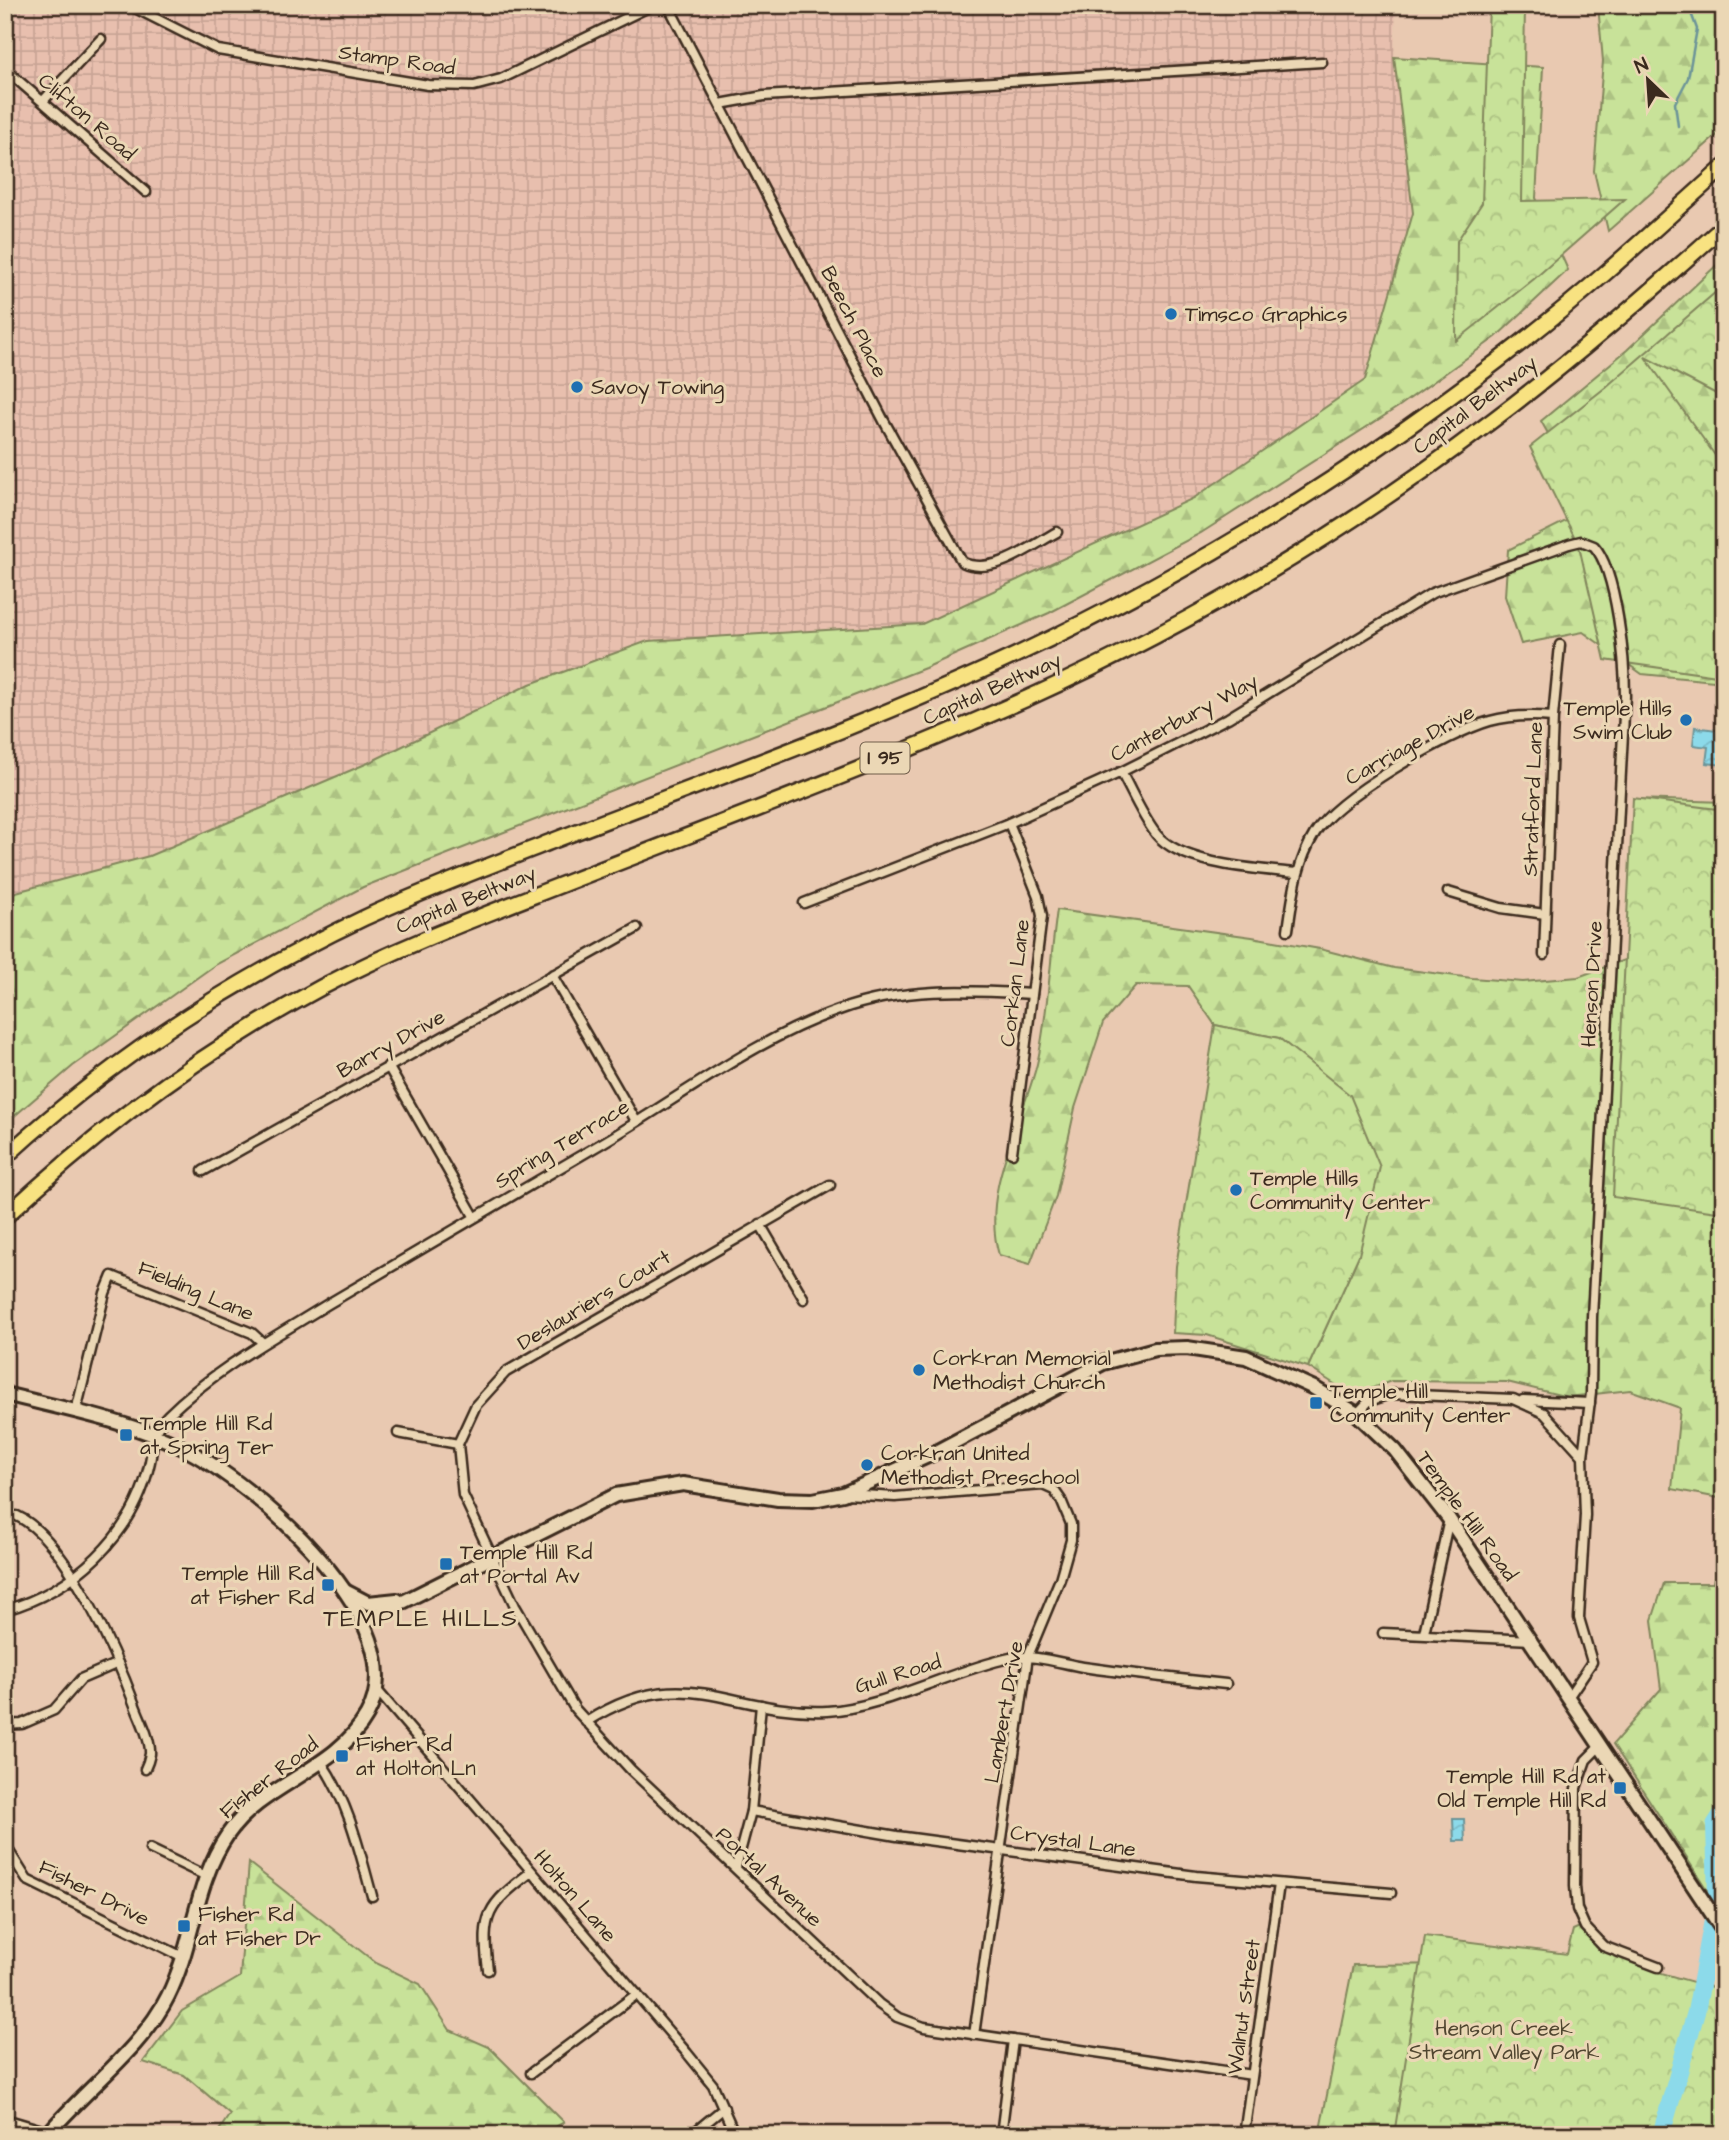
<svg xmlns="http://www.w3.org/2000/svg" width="1729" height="2140" viewBox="0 0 1729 2140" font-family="'Architects Daughter',sans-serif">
	<defs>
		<pattern id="industrial-grid" width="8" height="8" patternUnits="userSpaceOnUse" patternTransform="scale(1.75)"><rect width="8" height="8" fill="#e8bfae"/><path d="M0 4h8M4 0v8" fill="none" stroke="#c8a495"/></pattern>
		<pattern id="forest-firs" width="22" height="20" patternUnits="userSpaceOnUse" patternTransform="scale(1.75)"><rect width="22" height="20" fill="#c8e299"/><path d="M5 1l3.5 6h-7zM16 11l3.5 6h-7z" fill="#adc283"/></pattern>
		<pattern id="park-crowns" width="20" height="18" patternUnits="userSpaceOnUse" patternTransform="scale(1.75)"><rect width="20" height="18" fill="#c8e299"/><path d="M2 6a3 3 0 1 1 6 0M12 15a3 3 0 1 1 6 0" fill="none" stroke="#adc283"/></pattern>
		<pattern id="water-waves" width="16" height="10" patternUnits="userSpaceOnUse" patternTransform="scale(1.75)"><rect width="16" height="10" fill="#8cdaea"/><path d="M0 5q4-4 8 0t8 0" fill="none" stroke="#7abbc8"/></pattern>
	</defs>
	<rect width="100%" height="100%" fill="#e9c9b1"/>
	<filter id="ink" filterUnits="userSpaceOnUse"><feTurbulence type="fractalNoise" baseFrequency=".0143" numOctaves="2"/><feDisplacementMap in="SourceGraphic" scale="14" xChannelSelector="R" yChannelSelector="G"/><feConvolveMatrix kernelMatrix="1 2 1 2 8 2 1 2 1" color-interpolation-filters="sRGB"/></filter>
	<g filter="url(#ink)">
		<path fill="url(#industrial-grid)" d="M5,5H1396L1394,57L1413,213L1365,380L1194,498L922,624L648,641L530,684L368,763L149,856L5,895Z"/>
		<g fill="url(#forest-firs)" stroke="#82865c" stroke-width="2">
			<path d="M1598,5H1724V129L1608,231L1594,171L1603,61Z"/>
			<path d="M1394,57L1543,67L1536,198L1568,270L1496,337L1398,407L1201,533L1049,613L925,668L363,887L215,965L73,1066L5,1124V895L149,856L368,763L530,684L648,641L922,624L1194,498L1365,380L1413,213Z"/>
			<path d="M1724,258V682L1642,674L1583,632L1521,644L1505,596L1508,550L1590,509L1541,421L1627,350Z"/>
			<path d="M1636,799L1724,802V1499L1672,1489L1680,1408L1630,1390L1568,1397L1507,1382L1391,1381L1353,1396L1308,1367L1359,1255L1279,1038L1215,1025L1188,986L1136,985L1103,1023L1075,1108L1056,1196L1030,1264L999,1255C980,1191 1022,1124 1037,1064C1048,1017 1050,958 1057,910L1252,937L1320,949L1394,968L1472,978L1523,982L1578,977L1627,959Z"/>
			<path d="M1724,1519V1902L1722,1913L1613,1744L1661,1689L1652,1620L1664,1583H1713Z"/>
			<path d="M249,1863L376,1963L420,1984L450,2030L489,2047L564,2122L541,2135H216L230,2114L184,2075L143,2062L182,2011L240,1977Z"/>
			<path d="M1580,1963L1644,2135H1319L1353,1965Z"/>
		</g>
		<g fill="url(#park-crowns)" stroke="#82865c" stroke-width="2">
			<path d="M1489,5H1525L1522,201L1625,199L1534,279L1456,341L1457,241L1482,203Z"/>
			<path d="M1724,285V398L1645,357L1724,468V677L1605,660L1579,546L1530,447L1606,387Z"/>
			<path d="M1633,798L1724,810V1213L1613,1197Z"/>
			<path d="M1215,1025L1279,1038L1350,1095L1380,1167L1359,1255L1308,1367L1207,1335L1173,1333L1176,1266Z"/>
			<path d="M1582,1926C1624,1969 1663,1973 1719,1989L1724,1975V2135H1394L1425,1936L1567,1954L1573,1930Z"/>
		</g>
		<g fill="url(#water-waves)" stroke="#6c9498" stroke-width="2">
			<path d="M1695,727L1724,731V765L1706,763L1708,747L1693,745Z"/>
			<path d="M1453,1819H1464L1465,1841H1454Z"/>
		</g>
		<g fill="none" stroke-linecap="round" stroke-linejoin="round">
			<path stroke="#6c9498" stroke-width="2.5" d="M1678,126L1675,103L1688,78L1697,29L1688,5"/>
			<path stroke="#8cdaea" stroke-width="18" d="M1661,2135L1696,2012L1717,1899L1715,1826L1724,1812"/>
			<defs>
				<g id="street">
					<path d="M129,5L218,50L428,85L474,86L501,79L653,5"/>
					<path d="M668,5L884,421L962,562C993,577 1031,546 1057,532"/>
					<path d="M5,69L146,192"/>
					<path d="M43,101L101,39"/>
					<path d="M720,104L764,96L1322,62"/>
					<path d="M1121,772C1132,792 1142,816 1156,834C1181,865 1258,869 1296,873"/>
					<path d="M1009,823L1038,896L1042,916L1012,1153"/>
					<path d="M1448,892L1501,908L1545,914"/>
					<path d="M804,903L1009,823L1121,772L1228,718L1432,593L1569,544L1581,541L1594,546C1617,571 1625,662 1625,696L1592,1317L1591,1393L1583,1456"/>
					<path d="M1288,930C1293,896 1296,864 1315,833C1337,797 1448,733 1490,721C1511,715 1531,715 1553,717"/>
					<path d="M1544,955L1553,717L1560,645"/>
					<path d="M552,975L636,1121"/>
					<path d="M388,1066L474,1216"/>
					<path d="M203,1171L637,928"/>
					<path d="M830,1185L506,1372L476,1405L458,1444L463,1495L515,1606L575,1709L631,1770L879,2004L897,2017L924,2027L1252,2075"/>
					<path d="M760,1224L804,1299"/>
					<path d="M1523,1400L1590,1403"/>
					<path d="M76,1411L105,1293L112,1276L252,1333L263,1343"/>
					<path d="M1357,1414L1369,1401L1391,1394L1513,1399L1544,1413L1583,1456L1585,1515L1579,1618L1592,1662L1569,1696"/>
					<path d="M398,1433L458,1444"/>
					<path d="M846,1494L895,1497L1043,1485L1054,1490L1061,1500L1071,1524V1540L1060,1579L1028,1656L974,2035"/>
					<path d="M17,1516C67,1539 117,1657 136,1708C141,1721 151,1740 150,1754C149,1759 147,1765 145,1769"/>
					<path d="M5,1610C73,1591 133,1536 149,1466C155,1443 149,1434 168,1415C214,1370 273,1338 328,1304C420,1249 512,1196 604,1142C681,1097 755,1039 839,1010C902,987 966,990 1032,994"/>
					<path d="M1383,1633L1532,1640"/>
					<path d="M1424,1633L1449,1519"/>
					<path d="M376,1689L687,2053L713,2085L735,2135"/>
					<path d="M586,1722C686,1658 729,1715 827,1711C884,1708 952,1670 1010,1658C1035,1654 1059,1663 1083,1667C1131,1674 1178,1679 1226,1684"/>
					<path d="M5,1725L22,1724L54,1710L81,1679L118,1663"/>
					<path d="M1601,1745L1586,1760L1576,1788L1575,1886L1577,1909L1585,1927L1603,1946L1658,1967"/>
					<path d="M321,1762C349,1803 359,1849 372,1896"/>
					<path d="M751,1811L897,1836L1196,1876L1391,1893"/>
					<path d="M5,1845L27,1880L181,1956"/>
					<path d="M150,1849L206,1876"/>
					<path d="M736,1867L751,1811L761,1705"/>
					<path d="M488,1970C481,1914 487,1906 531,1872"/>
					<path d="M531,2073L637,1994"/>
					<path d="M5,2119L49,2132"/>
					<path d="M691,2135L724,2108"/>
					<path d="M1001,2135L1013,2040"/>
					<path d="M1244,2135L1279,1884"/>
				</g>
				<g id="secondary">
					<path d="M5,1394C64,1409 126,1420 181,1447C253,1482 419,1623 367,1715C336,1770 262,1784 228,1834C194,1883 194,1944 168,1996C142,2049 84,2090 47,2135"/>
					<path d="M345,1591L368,1603L397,1600"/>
					<path d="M363,1622L616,1495L683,1484L778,1499L813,1500L843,1494L930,1455L1103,1363L1155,1349L1187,1348L1246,1357L1314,1388L1357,1414L1395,1450L1449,1519L1724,1932"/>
				</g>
				<g id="highway">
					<path d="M5,1157C112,1059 233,980 364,918C424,890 487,867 550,842C705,782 864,726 1016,655C1198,570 1369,463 1527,338C1595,285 1659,225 1724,167"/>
					<path d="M5,1217C101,1127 206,1049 322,987C402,945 487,914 571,881C724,821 878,765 1028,698C1192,624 1350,529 1493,420C1574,359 1649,293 1724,226"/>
				</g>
			</defs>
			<use href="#street" stroke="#3b2a1e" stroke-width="13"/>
			<use href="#secondary" stroke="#3b2a1e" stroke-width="18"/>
			<use href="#highway" stroke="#3b2a1e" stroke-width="19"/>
			<use href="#street" stroke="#ebd7b5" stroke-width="8"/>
			<use href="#secondary" stroke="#ebd7b5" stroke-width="12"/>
			<use href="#highway" stroke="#f8e281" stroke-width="14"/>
		</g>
	</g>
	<g fill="#1f6fb2" stroke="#ebd7b5" stroke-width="2.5">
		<circle cx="1171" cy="314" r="7"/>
		<circle cx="577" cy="387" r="7"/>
		<circle cx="1686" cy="720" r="7"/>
		<circle cx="1236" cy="1190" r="7"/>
		<circle cx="919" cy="1370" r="7"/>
		<rect x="1309" y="1396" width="14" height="14" rx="3.5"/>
		<rect x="119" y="1428" width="14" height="14" rx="3.5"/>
		<circle cx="867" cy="1465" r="7"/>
		<rect x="439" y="1557" width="14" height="14" rx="3.5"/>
		<rect x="321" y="1578" width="14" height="14" rx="3.5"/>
		<rect x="335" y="1749" width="14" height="14" rx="3.5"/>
		<rect x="1613" y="1781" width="14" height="14" rx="3.5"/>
		<rect x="177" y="1919" width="14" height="14" rx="3.5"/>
	</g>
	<g text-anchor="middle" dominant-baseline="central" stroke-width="6" stroke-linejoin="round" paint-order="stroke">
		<rect fill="#ebd7b5" stroke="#705e4b" stroke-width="2" x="860.5" y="742.5" width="49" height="31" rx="5"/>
		<g font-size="19" font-weight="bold" fill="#3b2a1e">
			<text x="885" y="758">I 95</text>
		</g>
		<g font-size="21" fill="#3b2a1e" stroke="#ebd7b5">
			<text transform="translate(397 60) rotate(8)">Stamp Road</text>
			<text transform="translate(87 117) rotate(41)">Clifton Road</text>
			<text transform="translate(854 322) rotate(63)">Beech Place</text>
			<text transform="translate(1475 405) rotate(-37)">Capital Beltway</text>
			<text transform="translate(992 689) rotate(-24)">Capital Beltway</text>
			<text transform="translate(1184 718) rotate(-28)">Canterbury Way</text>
			<text transform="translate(1410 745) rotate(-29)">Carriage Drive</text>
			<text transform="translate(1533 799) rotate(-88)">Stratford Lane</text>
			<text transform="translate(466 900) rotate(-22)">Capital Beltway</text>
			<text transform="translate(1015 983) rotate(-83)">Corkan Lane</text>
			<text transform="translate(1592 984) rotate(-87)">Henson Drive</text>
			<text transform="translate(391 1044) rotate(-29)">Barry Drive</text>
			<text transform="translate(562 1144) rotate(-31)">Spring Terrace</text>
			<text transform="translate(196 1291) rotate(23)">Fielding Lane</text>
			<text transform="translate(594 1300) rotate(-31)">Deslauriers Court</text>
			<text transform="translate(1467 1516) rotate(54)">Temple Hill Road</text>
			<text transform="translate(898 1674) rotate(-17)">Gull Road</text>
			<text transform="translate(1004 1712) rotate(-80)">Lambert Drive</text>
			<text transform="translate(269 1778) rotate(-38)">Fisher Road</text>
			<text transform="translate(1073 1841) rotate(8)">Crystal Lane</text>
			<text transform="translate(769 1877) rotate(43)">Portal Avenue</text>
			<text transform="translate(94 1893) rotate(27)">Fisher Drive</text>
			<text transform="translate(575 1896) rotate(49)">Holton Lane</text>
			<text transform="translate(1244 2007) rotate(-82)">Walnut Street</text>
		</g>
		<g font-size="21" fill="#3b2a1e" stroke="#ebd7b5" text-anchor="start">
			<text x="1185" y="314">Timsco Graphics</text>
			<text x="591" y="387">Savoy Towing</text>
			<text x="1672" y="708" text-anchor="end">Temple Hills<tspan x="1672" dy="24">Swim Club</tspan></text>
			<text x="1250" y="1178">Temple Hills<tspan x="1250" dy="24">Community Center</tspan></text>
			<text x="933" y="1358">Corkran Memorial<tspan x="933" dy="24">Methodist Church</tspan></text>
			<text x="1330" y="1391">Temple Hill<tspan x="1330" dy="24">Community Center</tspan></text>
			<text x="140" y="1423">Temple Hill Rd<tspan x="140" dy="24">at Spring Ter</tspan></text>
			<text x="881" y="1453">Corkran United<tspan x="881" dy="24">Methodist Preschool</tspan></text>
			<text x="460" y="1552">Temple Hill Rd<tspan x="460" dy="24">at Portal Av</tspan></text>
			<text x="314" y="1573" text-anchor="end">Temple Hill Rd<tspan x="314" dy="24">at Fisher Rd</tspan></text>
			<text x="356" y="1744">Fisher Rd<tspan x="356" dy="24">at Holton Ln</tspan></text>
			<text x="1606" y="1776" text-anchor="end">Temple Hill Rd at<tspan x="1606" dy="24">Old Temple Hill Rd</tspan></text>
			<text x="198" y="1914">Fisher Rd<tspan x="198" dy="24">at Fisher Dr</tspan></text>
		</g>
		<g font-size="21" fill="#504630" stroke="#ebd7b5">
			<text x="1504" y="2028">Henson Creek<tspan x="1504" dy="24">Stream Valley Park</tspan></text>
		</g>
		<g font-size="24" letter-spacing="2" fill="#3b2a1e" stroke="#ebd7b5">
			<text x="421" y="1619">TEMPLE HILLS</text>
		</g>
	</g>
	<rect width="1729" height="2140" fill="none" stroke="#ebd7b5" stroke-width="28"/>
	<rect x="14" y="14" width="1701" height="2112" fill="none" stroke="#3b2a1e" stroke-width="2.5" filter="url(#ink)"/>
	<g transform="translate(1648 80) rotate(335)" stroke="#ebd7b5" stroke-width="5" paint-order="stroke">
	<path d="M0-5L12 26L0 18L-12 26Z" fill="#3b2a1e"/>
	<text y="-10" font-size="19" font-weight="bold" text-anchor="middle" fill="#3b2a1e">N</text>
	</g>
</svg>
